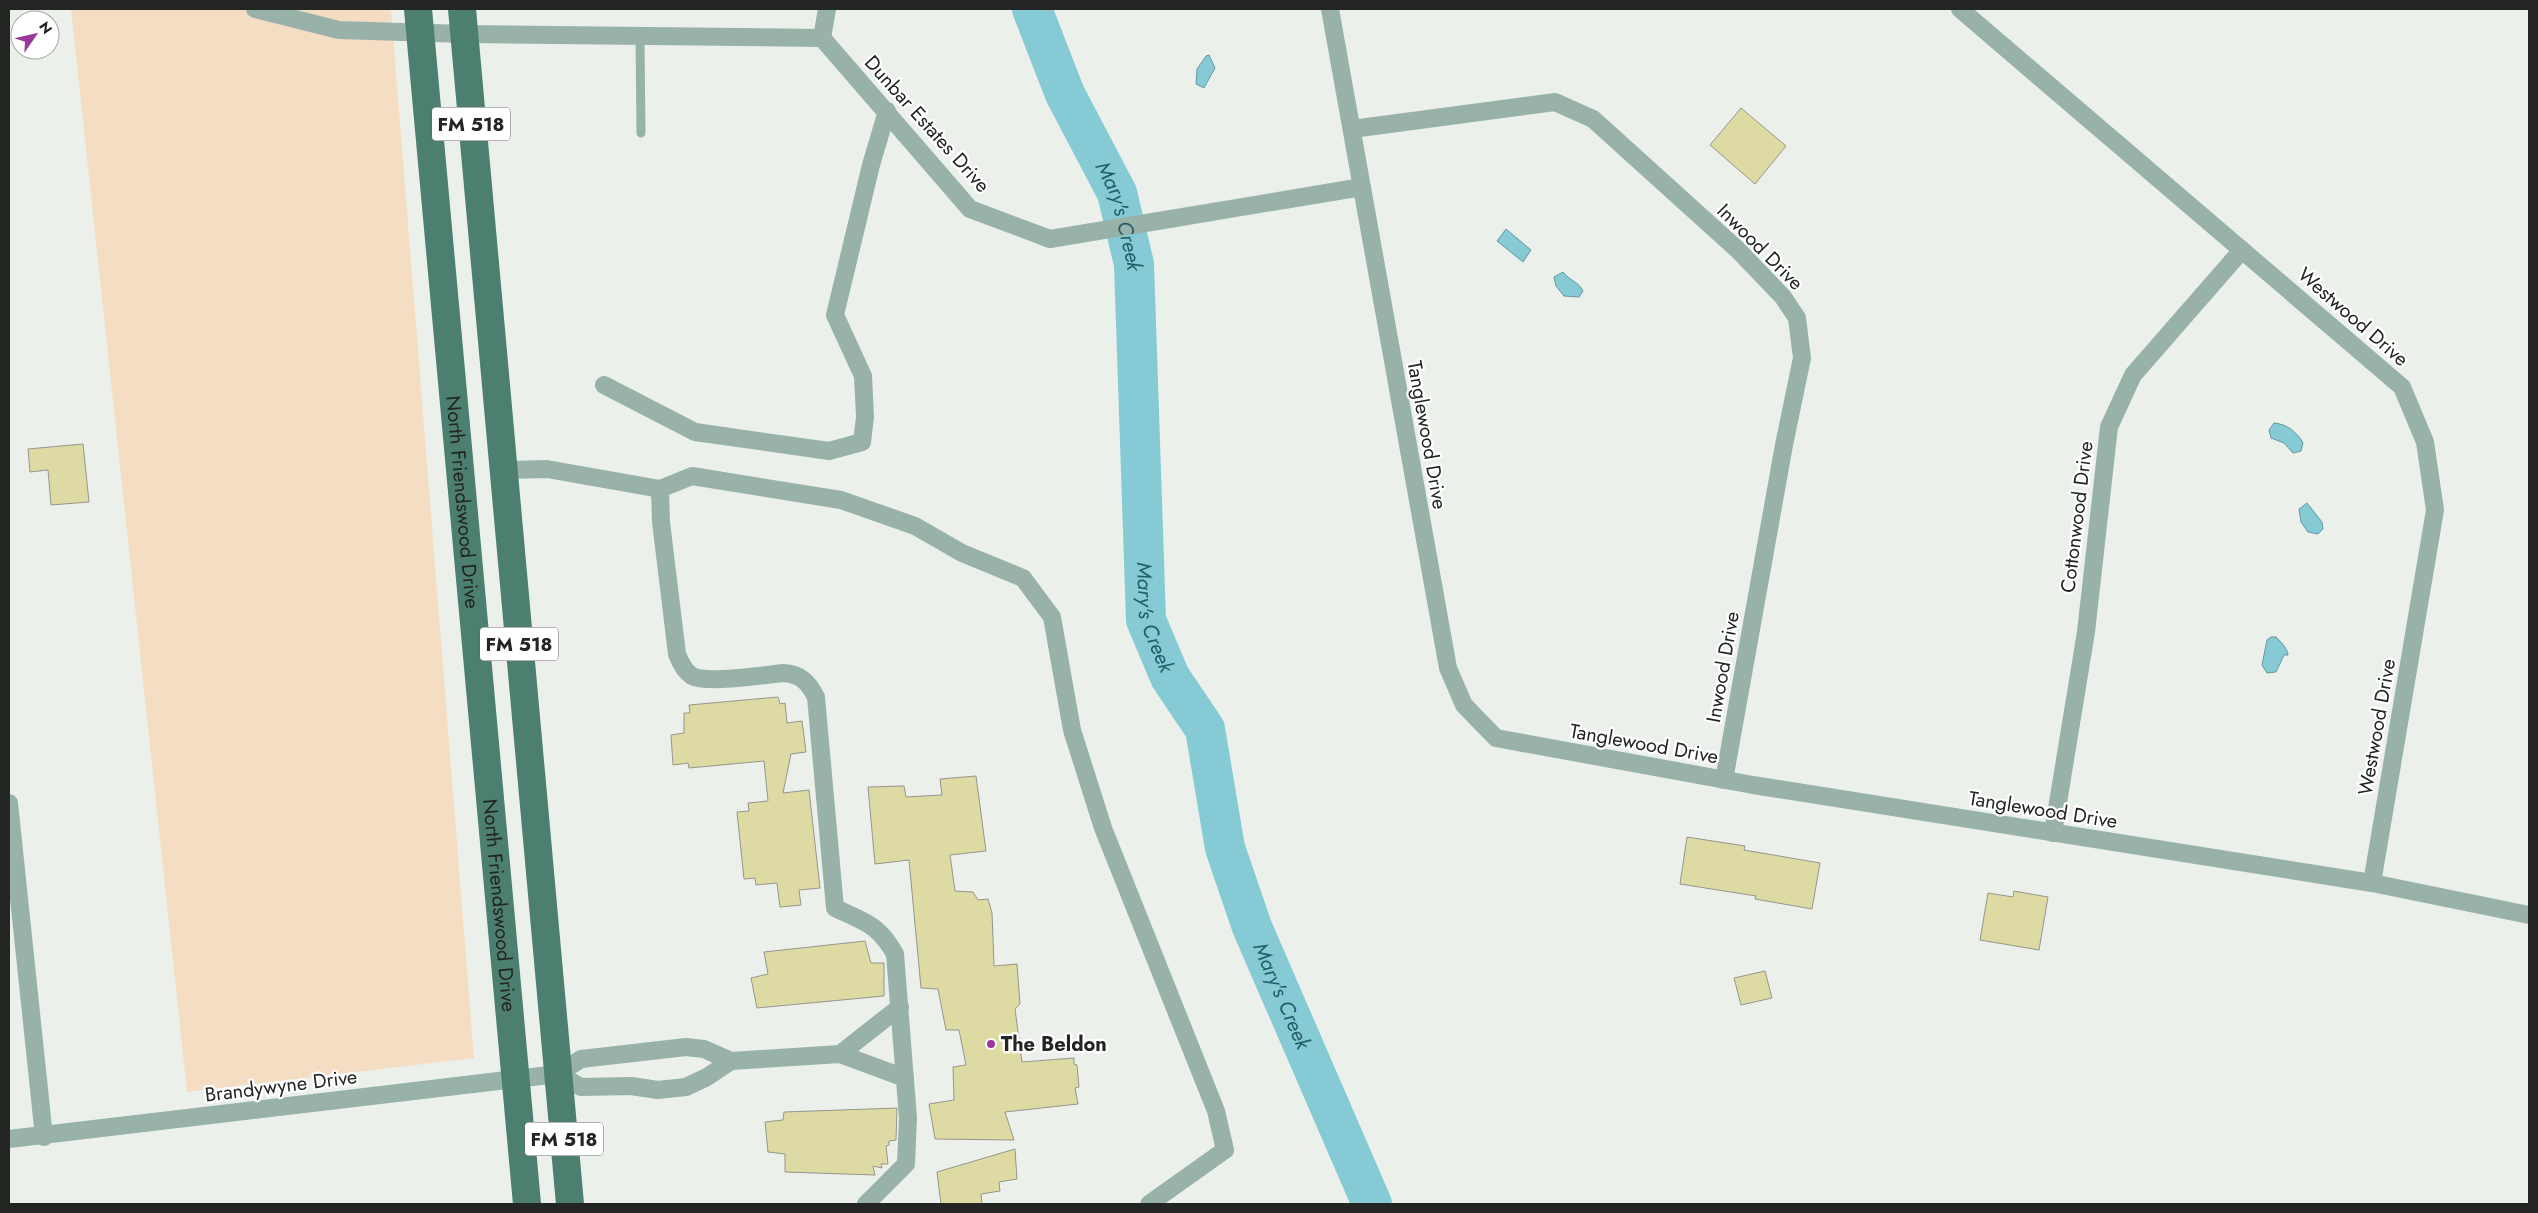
<svg xmlns="http://www.w3.org/2000/svg" width="2538" height="1213" viewBox="0 0 2538 1213" font-family="Jost,sans-serif">
	<rect width="100%" height="100%" fill="#ebf1ea"/>
	<path fill="#f4ddc3" d="M71,9H391L474,1058L187,1092Z"/>
	<g fill="#85cad5" stroke="#67989f">
		<path d="M1209,55L1215,68L1204,88L1196,84L1197,69L1206,56Z"/>
		<path d="M1506,229L1531,250L1523,262L1497,241Z"/>
		<path d="M1563,272C1569,280 1579,282 1583,291L1579,297L1564,296L1556,286L1554,277Z"/>
		<path d="M2274,423C2287,424 2297,432 2303,443L2301,451L2293,453L2284,443L2271,438L2269,430Z"/>
		<path d="M2307,503L2322,522L2323,529L2318,534L2308,532L2301,522L2299,509Z"/>
		<path d="M2271,637H2276C2281,642 2288,649 2288,655H2284L2276,672L2267,673L2262,665L2267,640Z"/>
	</g>
	<g fill="none" stroke-linecap="round" stroke-linejoin="round">
		<path stroke="#85cad5" stroke-width="40" id="s1" d="M1032,9L1065,94L1117,193L1134,264L1146,620L1170,677L1205,729L1225,848L1252,927L1372,1204"/>
	</g>
	<g fill="#dedaa4" stroke="#96958e">
		<path d="M1741,108L1786,146L1755,184L1710,145Z"/>
		<path d="M83,444L89,502L51,505L48,470L30,472L28,449Z"/>
		<path d="M778,697L780,704L785,703L787,723L802,721L806,752L791,754L783,793L809,790L820,888L799,890L801,905L780,907L777,883L756,885L755,878L744,879L737,812L749,811L748,803L768,801L764,761L689,768L688,763L673,765L671,735L684,733V713H690L689,705Z"/>
		<path d="M976,776L986,851L950,855L955,891L973,892L978,900L988,899L992,913L994,966L1017,964L1020,1004L1015,1009L1022,1062L1074,1058V1064L1077,1065L1079,1087L1075,1088L1078,1104L1005,1112L1014,1140L935,1139L929,1104L954,1100L953,1067L966,1065L959,1030H946L938,989L921,988L909,860L875,864L868,787L904,786L906,797L942,795L940,779Z"/>
		<path d="M1687,837L1745,846L1744,850L1820,863L1812,909L1755,899L1756,896L1680,884Z"/>
		<path d="M2014,891L2048,897L2039,950L1980,940L1988,893L2013,897Z"/>
		<path d="M865,941L871,963H884V996L757,1008L751,978L768,974L764,952Z"/>
		<path d="M1765,971L1772,998L1741,1005L1734,978Z"/>
		<path d="M897,1108L896,1140L889,1141V1145L886,1146L888,1164H881L882,1168L873,1166L875,1175L785,1172V1154L768,1152L765,1122L783,1120L784,1112Z"/>
		<path d="M1015,1149L1017,1179L999,1182L1000,1191L981,1194L982,1204H941L937,1172Z"/>
	</g>
	<g fill="none" stroke-linecap="round" stroke-linejoin="round">
		<path stroke="#98b2aa" stroke-width="9" d="M640,37L641,133"/>
		<g stroke="#98b2aa" stroke-width="18">
			<path d="M255,9L339,30L464,34L822,38L970,209L1050,239L1362,187"/>
			<path d="M1330,9L1448,668L1464,705L1496,738L1753,785L2372,883L2529,915"/>
			<path d="M1960,9L2402,387L2425,442L2435,510L2372,883"/>
			<path d="M822,38L827,9"/>
			<path d="M1352,129L1555,102L1593,119L1739,251L1783,297L1797,318L1802,358L1784,445L1724,780"/>
			<path d="M604,385L695,432L829,451L862,442L865,417L863,376L835,315L871,165L887,111"/>
			<path d="M503,470L547,469L660,489L692,476L841,500L915,526L962,553L1023,578L1052,617L1072,730L1103,828L1216,1111L1225,1150L1149,1204"/>
			<path d="M660,489L661,522L677,654C680,662 684,671 692,676C707,684 764,675 783,673C801,674 808,682 816,697L835,908C865,922 878,924 895,954L908,1118L906,1164L866,1204"/>
			<path d="M9,803L44,1137"/>
			<path d="M2053,833L2086,632L2109,427L2133,375L2242,250"/>
			<path d="M840,1054L900,1007"/>
			<path d="M558,1074L581,1087L631,1086L658,1090L686,1087L707,1077L731,1061"/>
			<path d="M9,1139L558,1074L581,1059L686,1047L704,1049L731,1061L840,1054L905,1078"/>
		</g>
		<g stroke="#4c7f70" stroke-width="28">
			<path id="s2" d="M418,9L527,1204"/>
			<path d="M462,9L570,1204"/>
		</g>
	</g>
	<circle fill="#9a379d" stroke="#fff" stroke-width="2" cx="991" cy="1044" r="5"/>
	<g text-anchor="middle" dominant-baseline="central" stroke-width="4.5" stroke-linejoin="round" paint-order="stroke">
		<g fill="#fff" stroke="#646664" stroke-width="1">
			<rect x="432" y="107.5" width="78" height="33" rx="4"/>
			<rect x="480" y="627.5" width="78" height="33" rx="4"/>
			<rect x="525" y="1122.5" width="78" height="33" rx="4"/>
		</g>
		<g font-size="19" font-weight="bold" fill="#222522">
			<text x="471" y="124">FM 518</text>
			<text x="519" y="644">FM 518</text>
			<text x="564" y="1139">FM 518</text>
		</g>
		<g font-size="20" fill="#222522" stroke="#fff">
			<text transform="translate(927 124) rotate(48)">Dunbar Estates Drive</text>
			<text transform="translate(1760 247) rotate(45)">Inwood Drive</text>
			<text transform="translate(2353 317) rotate(41)">Westwood Drive</text>
			<text transform="translate(1427 435) rotate(80)">Tanglewood Drive</text>
			<text stroke="none"><textPath href="#s2" startOffset="495">North Friendswood Drive</textPath></text>
			<text transform="translate(2077 517) rotate(-83)">Cottonwood Drive</text>
			<text transform="translate(1723 667) rotate(-80)">Inwood Drive</text>
			<text transform="translate(2377 727) rotate(-80)">Westwood Drive</text>
			<text transform="translate(1644 744) rotate(10)">Tanglewood Drive</text>
			<text transform="translate(2043 810) rotate(9)">Tanglewood Drive</text>
			<text stroke="none"><textPath href="#s2" startOffset="900">North Friendswood Drive</textPath></text>
			<text transform="translate(281 1086) rotate(-7)">Brandywyne Drive</text>
		</g>
		<g font-size="20" font-weight="bold" fill="#222522" stroke="#fff" text-anchor="start">
			<text x="1001" y="1044">The Beldon</text>
		</g>
		<g font-size="21" font-style="italic" fill="#255e66" stroke="#fff">
			<text stroke="none"><textPath href="#s1" startOffset="226">Mary's Creek</textPath></text>
			<text stroke="none"><textPath href="#s1" startOffset="631">Mary's Creek</textPath></text>
			<text stroke="none"><textPath href="#s1" startOffset="1036">Mary's Creek</textPath></text>
		</g>
	</g>
	<rect width="2538" height="1213" fill="none" stroke="#222522" stroke-width="20"/>
	<g transform="translate(35 35) rotate(56)"><circle r="24" fill="#ffffff" stroke="#a7a8a7"/>
	<path d="M0-4L9 19L0 12L-9 19Z" fill="#9a379d"/>
	<text y="-8" font-size="14" font-weight="bold" text-anchor="middle" fill="#222522">N</text>
	</g>
</svg>
